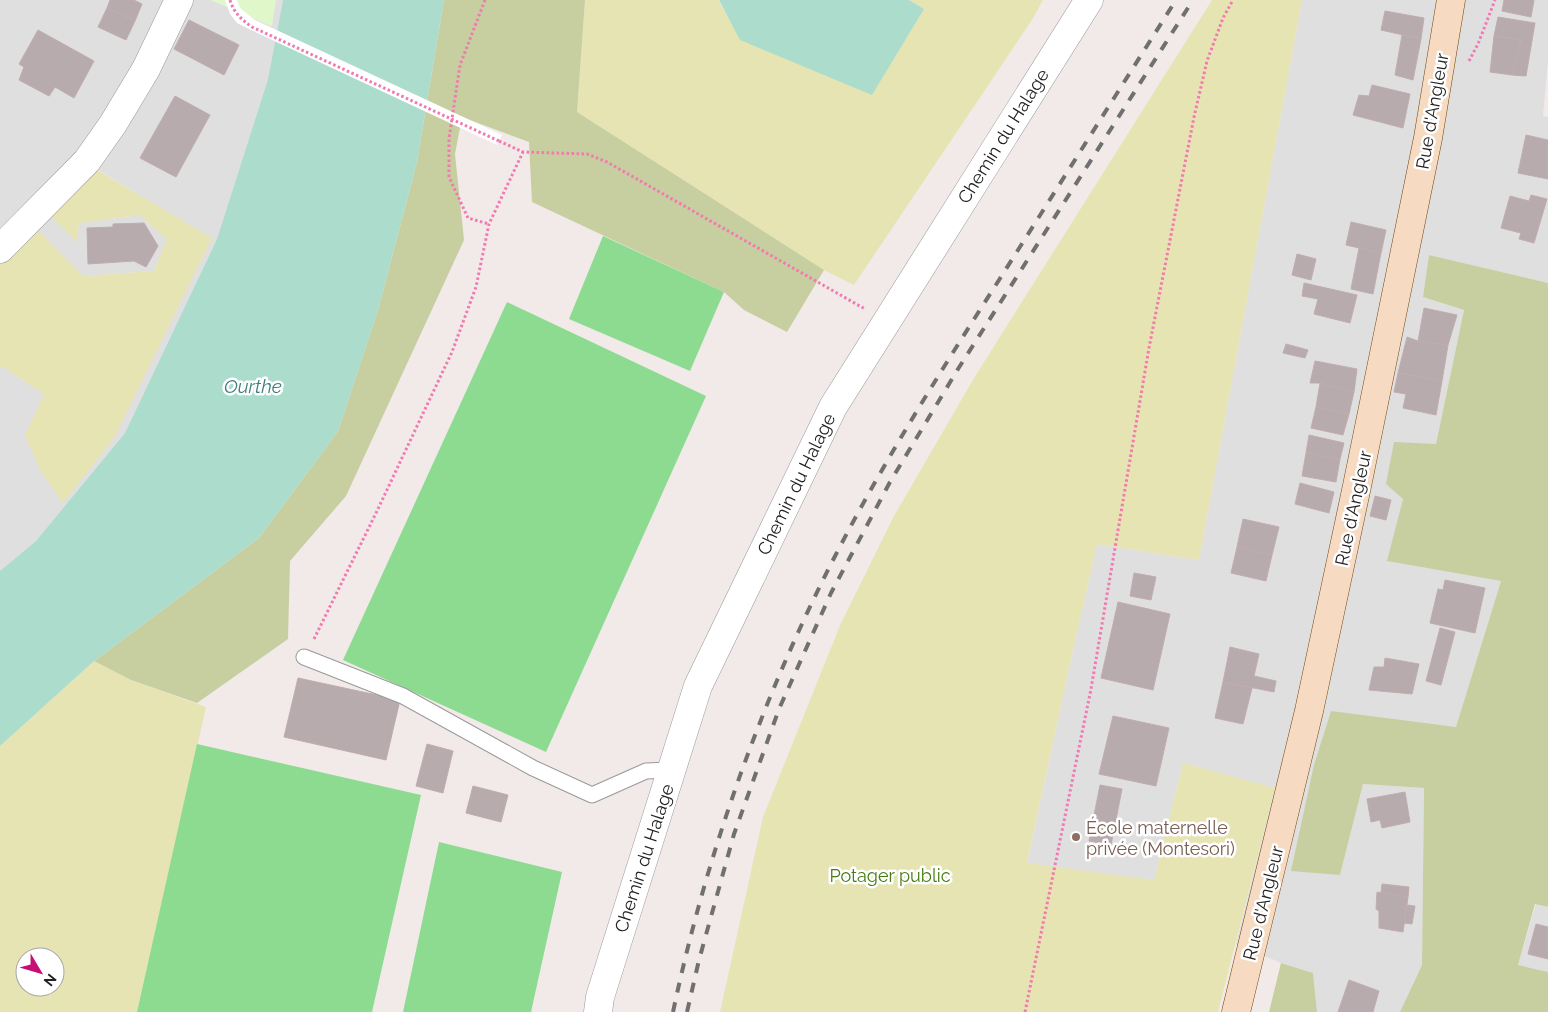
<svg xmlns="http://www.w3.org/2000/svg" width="1548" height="1012" viewBox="0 0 1548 1012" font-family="Raleway,sans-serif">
	<rect width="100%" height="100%" fill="#f1eae9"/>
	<g fill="#dfdfdf">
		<path d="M0,0H211L271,26L276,0H283L268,79L217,239L125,433L36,541L0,571V367H3L44,394L211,238L95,168L49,215L77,241L79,223L139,215L167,239L154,271L83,276L35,227L0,260Z"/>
		<path d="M1302,0H1548V60L1543,116L1548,117V283L1429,255L1423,297L1464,310L1436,444L1403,499L1388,561L1501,581L1456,727L1331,712L1340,875L1363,784L1424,788L1422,965L1400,1012H1317L1313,973L1281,963L1236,944L1275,788L1183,763L1154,880L1027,864L1071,659L1097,544L1199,560Z"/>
		<path d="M1536,904L1548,907V972L1518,965Z"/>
	</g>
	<g fill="#e7e4b3" fill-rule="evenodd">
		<path d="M585,0H718L741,40L924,9L909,0H1043L1032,20L854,285L824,270L577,112Z"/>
		<path d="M1212,0H1302L1199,560L1097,544L1071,659L1027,863L1154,880L1183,763L1275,788L1218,1012H720L763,817L841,623L894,516L974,378Z"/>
		<path d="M94,168L212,238L114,438L63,503L41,472L25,435L44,394L3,367H0V260L35,227L83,276L154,271L167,239L139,215L79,223L77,242L49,215Z"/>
		<path d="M94,661L131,680L206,707L137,1012H0V746ZM25,957H55V987H25Z"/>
	</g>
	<g fill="#c7cea0">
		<path d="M444,0H585L577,112L824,270L787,332L744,310L724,292L532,202L529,142L462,117L455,154L464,240L346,496L290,561L288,639L197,703L131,680L94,661L259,538L338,431L378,310L417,162Z"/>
		<path d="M1429,255L1548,283V907L1535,904L1518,965L1548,972V1012H1400L1422,965L1424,788L1363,784L1340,875L1291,871L1314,765L1331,711L1456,727L1501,581L1387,561L1403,499L1386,484L1394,442L1436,444L1464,310L1423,297Z"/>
		<path d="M1281,963L1313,973L1317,1012H1269Z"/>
	</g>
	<path fill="#e0f7ca" d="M211,0H276L272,26Z"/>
	<g fill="#8ddb90">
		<path d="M603,236L724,292L690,371L569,319Z"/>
		<path d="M507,302L706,396L546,752L343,660Z"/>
		<path d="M197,744L421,795L372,1012H137Z"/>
		<path d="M439,842L562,872L531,1012H403Z"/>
	</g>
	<g fill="#acdccc">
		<path d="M283,0H444L417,162L378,310L338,431L259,538L94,661L0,746V571L36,541L125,433L217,239L268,79Z"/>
		<path d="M719,0H909L924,9L872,95L740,40Z"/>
	</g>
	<path fill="#fff" d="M225,0H237L241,9L255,20L502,135L497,145L251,30L237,23L230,14Z"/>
	<g fill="#b7abad" stroke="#c2acaf">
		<path d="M110,0H134L142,4L135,21L107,8Z"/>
		<path d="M1504,0H1534L1531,17L1502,11Z"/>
		<path d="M107,8L135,21L126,40L98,27Z"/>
		<path d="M1385,11L1424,18L1421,39L1381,30Z"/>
		<path d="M1498,17L1535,23L1526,76L1512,75L1521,40L1494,36Z"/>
		<path d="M189,20L239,45L224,75L174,49Z"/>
		<path d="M38,30L94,61L74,98L55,87L49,96L19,80L24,67L19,64Z"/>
		<path d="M1402,35L1421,39L1413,80L1395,75Z"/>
		<path d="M1494,36L1521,40L1512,75L1490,72Z"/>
		<path d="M1372,85L1410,94L1403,128L1353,115L1359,95L1369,96Z"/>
		<path d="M175,96L210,115L176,177L140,158Z"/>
		<path d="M1526,135L1548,140V179L1518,173Z"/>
		<path d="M1531,195L1547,199L1534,243L1519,239L1521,233L1501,228L1510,196L1529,201Z"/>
		<path d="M1351,222L1386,230L1381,253L1346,245Z"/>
		<path d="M144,223L158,246L146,267L134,261L88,264L87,228L113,227V224Z"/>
		<path d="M1359,248L1381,253L1373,294L1351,289Z"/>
		<path d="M1297,254L1316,259L1311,280L1292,275Z"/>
		<path d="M1304,283L1357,295L1350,323L1314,314L1318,299L1302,296Z"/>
		<path d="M1424,308L1457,315L1448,345L1418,341Z"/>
		<path d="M1407,337L1418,341L1448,345L1442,381L1398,373Z"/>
		<path d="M1286,344L1308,350L1305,358L1283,353Z"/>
		<path d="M1315,361L1357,369L1354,392L1320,383H1310Z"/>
		<path d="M1398,373L1442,381L1436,415L1403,408L1406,394L1394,392Z"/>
		<path d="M1320,383L1354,392L1349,414L1316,407Z"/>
		<path d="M1316,407L1349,414L1343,435L1311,428Z"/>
		<path d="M1309,435L1344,443L1340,459L1306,453Z"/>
		<path d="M1306,453L1340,459L1336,482L1302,476Z"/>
		<path d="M1300,483L1334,492L1329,513L1295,504Z"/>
		<path d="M1375,496L1391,500L1386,520L1370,516Z"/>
		<path d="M1243,519L1279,527L1272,555L1237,547Z"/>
		<path d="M1237,547L1272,555L1266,581L1231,573Z"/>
		<path d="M1134,573L1156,577L1151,600L1130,596Z"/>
		<path d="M1445,580L1485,588L1475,633L1430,623L1438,589L1443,590Z"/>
		<path d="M1118,602L1170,614L1153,690L1101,678Z"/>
		<path d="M1440,628L1455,632L1441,685L1426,681Z"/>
		<path d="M1230,647L1259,654L1254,676L1276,681L1274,692L1223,682Z"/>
		<path d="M1385,658L1419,664L1412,694L1369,690L1374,667H1384Z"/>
		<path d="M298,678L400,700L386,760L284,737Z"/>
		<path d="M1223,682L1252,688L1243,724L1215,718Z"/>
		<path d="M1113,716L1169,728L1156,786L1099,774Z"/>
		<path d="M427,744L453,751L443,793L416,786Z"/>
		<path d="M1100,785L1122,789L1111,845L1089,841Z"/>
		<path d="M473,786L508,795L501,822L466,813Z"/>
		<path d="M1405,792L1410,822L1382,828L1380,820L1371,822L1367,799Z"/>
		<path d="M1382,884L1409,887L1408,897L1381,893Z"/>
		<path d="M1377,892L1408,897L1403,932L1379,928V911L1376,909Z"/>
		<path d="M1407,905L1415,906L1412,924L1404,923Z"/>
		<path d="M1536,924L1548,927V959L1528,954Z"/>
		<path d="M1349,980L1379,991L1373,1012H1338Z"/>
	</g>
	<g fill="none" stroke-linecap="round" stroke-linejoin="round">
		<defs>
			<path id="lane" d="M304,657L403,696L533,768L592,795L646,771L671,770"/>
			<g id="street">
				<path d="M0,249L87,161L113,124L146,69L179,0"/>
				<path d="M598,1012L600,997L698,686L833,407L1089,0"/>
			</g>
			<path id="secondary" d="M1236,1012L1309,711L1357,486L1428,138L1451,0"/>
		</defs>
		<use href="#lane" stroke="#999" stroke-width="17"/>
		<use href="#street" stroke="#999" stroke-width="29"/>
		<use href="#secondary" stroke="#75450c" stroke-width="29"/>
		<g stroke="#f279b1" stroke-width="3" stroke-dasharray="2.5 2.5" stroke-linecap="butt">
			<path d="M485,0L460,65L449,139V177L468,218L489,224"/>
			<path d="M1469,61L1478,44L1495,0"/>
			<path d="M499,141L523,152L587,154L607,162L865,309"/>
			<path d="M314,639L377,511L452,352L476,287L489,224L523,152"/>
			<path d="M1025,1012L1091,689L1149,348L1194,117L1207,61L1223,18L1233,0"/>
		</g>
		<use href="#lane" stroke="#fff" stroke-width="15"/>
		<use href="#street" stroke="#fff" stroke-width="28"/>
		<use href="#secondary" stroke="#f6dbc2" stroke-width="28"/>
		<g stroke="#707070" stroke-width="4" stroke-dasharray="10 10" stroke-linecap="butt">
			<path d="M673,1012C704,865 754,721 820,586C872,480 935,380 999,280C1058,187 1117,93 1176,0"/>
			<path d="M687,1012L699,960L734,834L779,709L831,593L890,482L958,369L1193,0"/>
		</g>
		<path stroke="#f279b1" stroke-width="3" stroke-dasharray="2.5 2.5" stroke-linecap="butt" d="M230,0C234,13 241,19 252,27L499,141"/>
	</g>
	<circle fill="#8d6e63" stroke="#fff" stroke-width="2" cx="1076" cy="837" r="5"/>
	<g text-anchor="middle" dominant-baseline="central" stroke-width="5" stroke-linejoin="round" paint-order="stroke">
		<g font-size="18" fill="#222" stroke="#fff">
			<text transform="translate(1432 111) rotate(-80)">Rue d'Angleur</text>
			<text transform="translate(1003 136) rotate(-58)">Chemin du Halage</text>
			<text transform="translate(796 484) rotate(-64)">Chemin du Halage</text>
			<text transform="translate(1353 508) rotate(-78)">Rue d'Angleur</text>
			<text transform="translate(644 858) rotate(-72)">Chemin du Halage</text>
			<text transform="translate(1263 903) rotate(-76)">Rue d'Angleur</text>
		</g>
		<g font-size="18" fill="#785e54" stroke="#fff" text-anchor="start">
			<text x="1086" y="827">École maternelle<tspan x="1086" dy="21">privée (Montesori)</tspan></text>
		</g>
		<g font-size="18" fill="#467c13" stroke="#fff">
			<text x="890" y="875">Potager public</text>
		</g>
		<g font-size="19" font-style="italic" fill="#3e7e7a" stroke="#fff">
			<text x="253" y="386">Ourthe</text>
		</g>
	</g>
	<g transform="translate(40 972) rotate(128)"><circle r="24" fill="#ffffff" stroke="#a7a7a7"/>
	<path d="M0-4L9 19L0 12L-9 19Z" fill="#c70d76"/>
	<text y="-8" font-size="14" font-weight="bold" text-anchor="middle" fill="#222222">N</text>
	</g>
</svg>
